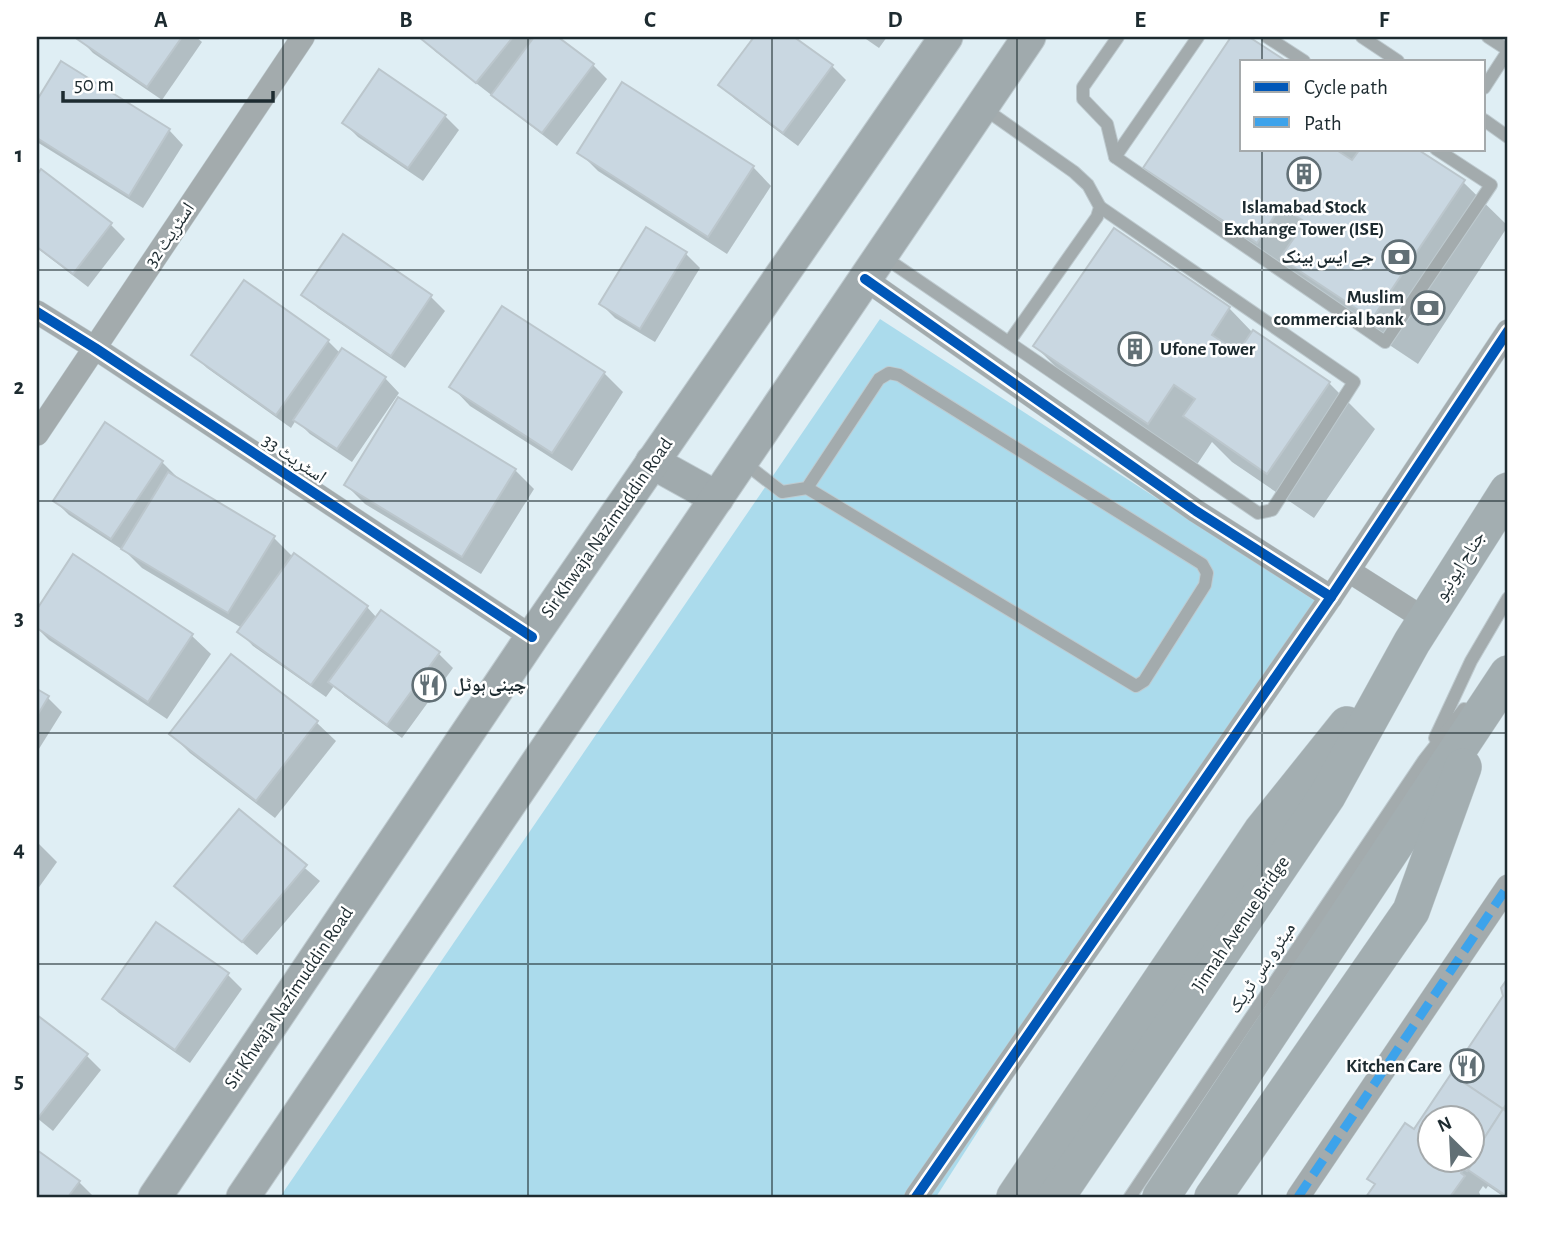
<svg xmlns="http://www.w3.org/2000/svg" width="1545" height="1234" viewBox="0 0 1545 1234" font-family="'Alegreya Sans','Noto Naskh Arabic',sans-serif">
	<rect width="100%" height="100%" fill="#dfeef4"/>
	<path fill="#abdbec" d="M880,319L1317,602L936,1197H280Z"/>
	<g fill="#0003" fill-rule="evenodd">
		<path d="M80,37H196L202,42L162,100L93,53L79,38Z"/>
		<path d="M423,37H555L593,65L607,79L557,146L436,52L422,38Z"/>
		<path d="M756,37H791L832,66L846,80L798,146L735,99L721,85Z"/>
		<path d="M863,37H887L879,48Z"/>
		<path d="M1233,37H1246L1282,61H1242V149H1414L1463,182L1508,226L1418,364L1191,213L1145,168Z"/>
		<path d="M61,64L169,130L183,145L143,208L37,142V103Z"/>
		<path d="M445,116L459,130L423,181L358,137L344,123Z"/>
		<path d="M579,152L753,167L771,186L727,254L598,171Z"/>
		<path d="M42,172L111,225L125,239L88,287L37,248V178Z"/>
		<path d="M647,229L686,254L700,268L655,342L615,318L601,304Z"/>
		<path d="M245,282L328,341L341,354L385,378L399,393L352,462L310,434L296,420L291,428L207,368L193,354Z"/>
		<path d="M304,294L431,297L445,311L405,368L318,308Z"/>
		<path d="M1229,308L1253,333L1329,383L1375,429L1314,518L1232,462L1212,442L1194,469L1081,392L1035,346Z"/>
		<path d="M604,373L623,392L572,471L470,406L452,387Z"/>
		<path d="M162,462L176,476L175,478L274,538L293,557L367,607L377,618L439,654L453,668L402,738L345,696L334,686L326,697L253,646L239,631L242,628L142,568L126,552L69,515L55,501Z"/>
		<path d="M515,470L534,489L481,574L365,504L346,485Z"/>
		<path d="M73,557L192,636L211,654L167,719L49,640L37,628V612Z"/>
		<path d="M231,657L317,723L336,741L275,818L190,753L171,734Z"/>
		<path d="M37,691L48,698L62,712L37,752Z"/>
		<path d="M239,812L320,881L257,955L177,886Z"/>
		<path d="M37,842L57,862L37,890Z"/>
		<path d="M228,975L242,989L190,1063L119,1013L104,999Z"/>
		<path d="M1508,981V1197H1504L1488,1186L1486,1189L1483,1186L1479,1192L1481,1197H1369L1376,1186L1369,1179L1414,1131L1505,996L1503,989ZM1430,1118H1472V1160H1430Z"/>
		<path d="M37,1017L87,1056L101,1070L53,1131L37,1118Z"/>
		<path d="M37,1152L79,1182L94,1197H37Z"/>
	</g>
	<g fill="#c9d7e1" stroke="#bbc6cc" stroke-width="2" fill-rule="evenodd">
		<path d="M78,37H182L147,87L77,39Z"/>
		<path d="M421,37H513L476,83L420,38Z"/>
		<path d="M534,37H558L594,64L542,133L491,95Z"/>
		<path d="M754,37H794L833,65L783,133L718,85Z"/>
		<path d="M1231,37H1249L1286,61H1242V149H1335L1352,160L1360,149H1417L1465,180L1372,319L1280,258L1305,222L1281,206L1257,243L1143,168Z"/>
		<path d="M61,61L170,129L129,196L37,138V100Z"/>
		<path d="M379,69L446,115L408,168L342,123Z"/>
		<path d="M622,82L754,166L708,237L577,153Z"/>
		<path d="M41,169L112,223L73,274L37,247V175Z"/>
		<path d="M646,227L687,252L640,329L599,304Z"/>
		<path d="M1114,228L1230,307L1212,335L1238,352L1253,330L1330,382L1267,474L1183,416L1195,399L1174,385L1148,424L1033,346Z"/>
		<path d="M343,234L432,295L391,356L301,295Z"/>
		<path d="M244,280L329,340L276,415L191,355Z"/>
		<path d="M502,306L605,372L552,453L449,387Z"/>
		<path d="M342,348L386,377L337,449L293,420Z"/>
		<path d="M398,397L516,469L462,557L344,485Z"/>
		<path d="M105,422L163,461L111,539L53,501Z"/>
		<path d="M168,472L275,536L228,613L121,549Z"/>
		<path d="M294,553L368,606L311,685L237,632Z"/>
		<path d="M73,554L193,634L148,702L37,628V609Z"/>
		<path d="M381,610L440,652L387,725L328,682Z"/>
		<path d="M231,654L318,721L256,801L169,734Z"/>
		<path d="M37,689L49,696L37,716Z"/>
		<path d="M239,809L307,865L242,942L174,886Z"/>
		<path d="M156,922L229,973L175,1050L102,999Z"/>
		<path d="M1508,978V1102L1503,1109L1451,1074L1503,996L1501,988Z"/>
		<path d="M37,1015L88,1054L38,1118L37,1117Z"/>
		<path d="M1451,1074L1503,1109L1474,1154L1477,1156L1467,1171L1464,1169L1461,1173L1465,1176L1450,1197H1366L1375,1184L1367,1179L1405,1123L1414,1129ZM1430,1118H1472V1160H1430Z"/>
		<path d="M1503,1109L1508,1113V1197L1468,1170L1477,1156L1474,1154Z"/>
		<path d="M37,1150L80,1181L68,1197H37Z"/>
	</g>
	<g fill="none" stroke-linecap="round" stroke-linejoin="round">
		<defs>
			<g id="service">
				<path d="M1198,37L1115,157L1385,342L1491,185L1436,149"/>
				<path d="M1267,37L1304,61"/>
				<path d="M1362,37L1398,61"/>
				<path d="M1488,37L1508,50"/>
				<path d="M1484,88L1508,51"/>
				<path d="M982,107L1074,172L1088,185L1100,207L1097,217L1009,342"/>
				<path d="M1484,120L1508,137"/>
				<path d="M1115,157L1107,124L1083,99V87L1118,37"/>
				<path d="M881,255L1258,513L1272,510L1354,382L1100,207"/>
				<path d="M742,461L782,492L807,488L879,379L889,373L899,375L1202,564L1207,573L1205,585L1144,681L1136,686L807,488"/>
				<path d="M1435,738L1471,661L1508,598"/>
				<path d="M1130,1197L1424,760L1464,709"/>
			</g>
			<g id="minor">
				<path d="M865,279L1196,511L1331,597"/>
				<path d="M37,312L95,348L532,637"/>
				<path d="M37,434L303,37"/>
				<path d="M1349,571L1426,620"/>
				<path d="M916,1197L1331,597L1508,331"/>
				<path d="M1298,1197L1508,886"/>
			</g>
			<g id="secondary">
				<path d="M652,462L717,498"/>
				<path d="M155,1197L532,637L946,37"/>
				<path d="M243,1197L1029,37"/>
			</g>
			<g id="primary">
				<path d="M1015,1197L1262,831L1347,725"/>
				<path d="M1056,1197L1327,796L1412,642L1508,491"/>
				<path d="M1161,1197L1508,674"/>
				<path d="M1213,1197L1411,911L1463,767"/>
			</g>
		</defs>
		<use href="#service" stroke="#becacf" stroke-width="14"/>
		<use href="#minor" stroke="#becacf" stroke-width="24"/>
		<use href="#secondary" stroke="#becacf" stroke-width="35"/>
		<use href="#primary" stroke="#becacf" stroke-width="38"/>
		<use href="#service" stroke="#a3abad" stroke-width="12"/>
		<use href="#minor" stroke="#a3abad" stroke-width="23"/>
		<use href="#secondary" stroke="#a0aaad" stroke-width="33"/>
		<use href="#primary" stroke="#a3aeb1" stroke-width="37"/>
		<path stroke="#3da3eb" stroke-width="9" stroke-dasharray="18 9" stroke-linecap="butt" d="M1298,1197L1508,886"/>
		<defs>
			<g id="cycleway">
				<path d="M865,279L1196,511L1331,597"/>
				<path d="M37,312L95,348L532,637"/>
				<path d="M916,1197L1331,597L1508,331"/>
			</g>
		</defs>
		<use href="#cycleway" stroke="#fff" stroke-width="15"/>
		<use href="#cycleway" stroke="#0057b8" stroke-width="10"/>
	</g>
	<path fill="none" stroke="#1d2b30" stroke-width="2" stroke-opacity="0.55" d="M283,37V1197M528,37V1197M772,37V1197M1017,37V1197M1262,37V61M1262,149V1197M37,270H1508M37,501H1508M37,733H1508M37,964H1508"/>
	<defs>
		<symbol id="building-ring" viewBox="-11 -11 22 22"><circle r="9.5" fill="#fff" stroke="#616f75" stroke-width="1.5"/><path d="M-4-6H4V6H1V3H-1V6H-4ZM-2.5-4.3h1.7v1.8h-1.7ZM.8-4.3h1.7v1.8H.8ZM-2.5-1h1.7V.8h-1.7ZM.8-1h1.7V.8H.8Z" fill="#616f75"/></symbol>
		<symbol id="bank-ring" viewBox="-11 -11 22 22"><circle r="9.5" fill="#fff" stroke="#616f75" stroke-width="1.5"/><path d="M-6-4H6V4H-6ZM0-2.3a2.3 2.3 0 1 0 0 4.6a2.3 2.3 0 1 0 0-4.6Z" fill="#616f75"/></symbol>
		<symbol id="restaurant-ring" viewBox="-11 -11 22 22"><circle r="9.5" fill="#fff" stroke="#616f75" stroke-width="1.5"/><path d="M-5-6h1v4h1v-4h1v4h1v-4h1v5L-1.5 .5V6h-2V.5L-5-1ZM5-6V6H3V1.5H1.5Q1.5-4 5-6Z" fill="#616f75"/></symbol>
	</defs>
	<g fill-rule="evenodd">
		<use href="#building-ring" x="1285" y="155" width="38" height="38"/>
		<use href="#bank-ring" x="1380" y="238" width="38" height="38"/>
		<use href="#bank-ring" x="1409" y="289" width="38" height="38"/>
		<use href="#building-ring" x="1116" y="330" width="38" height="38"/>
		<use href="#restaurant-ring" x="410" y="666" width="38" height="38"/>
		<use href="#restaurant-ring" x="1448" y="1047" width="38" height="38"/>
	</g>
	<g text-anchor="middle" dominant-baseline="central" stroke-width="5" stroke-linejoin="round" paint-order="stroke">
		<g font-size="19" font-weight="bold" fill="#1d2b30" stroke="#fff" text-anchor="end">
			<text x="1304" y="207" text-anchor="middle">Islamabad Stock<tspan x="1304" dy="22">Exchange Tower (ISE)</tspan></text>
			<text x="1374" y="257">جے ایس بینک</text>
			<text x="1404" y="297">Muslim<tspan x="1404" dy="22">commercial bank</tspan></text>
			<text x="1160" y="349" text-anchor="start">Ufone Tower</text>
			<text x="453" y="685" text-anchor="start">چینی ہوٹل</text>
			<text x="1442" y="1066">Kitchen Care</text>
		</g>
		<g font-size="19" fill="#1d2b30" stroke="#fff">
			<text transform="translate(170 235) rotate(-56)">اسٹریٹ 32</text>
			<text transform="translate(294 459) rotate(34)">اسٹریٹ 33</text>
			<text transform="translate(607 528) rotate(-55)">Sir Khwaja Nazimuddin Road</text>
			<text transform="translate(1460 566) rotate(-58)">جناح ایونیو</text>
			<text transform="translate(1241 924) rotate(-56)">Jinnah Avenue Bridge</text>
			<text transform="translate(1262 968) rotate(-56)">میٹرو بس ٹریک</text>
			<text transform="translate(289 998) rotate(-56)">Sir Khwaja Nazimuddin Road</text>
		</g>
	</g>
	<rect width="1545" height="1234" fill="none" stroke="#ffffff" stroke-width="77"/>
	<rect x="1240" y="60" width="245" height="91" fill="#ffffff" stroke="#a5aaac" stroke-width="2"/>
	<rect x="1254" y="82" width="35" height="10" fill="#0057b8" stroke="#a5aaac" stroke-width="2"/>
	<text x="1304" y="94" font-size="21" fill="#1d2b30">Cycle path</text>
	<rect x="1254" y="117" width="35" height="10" fill="#3da3eb" stroke="#a5aaac" stroke-width="2"/>
	<text x="1304" y="130" font-size="21" fill="#1d2b30">Path</text>
	<g transform="translate(1451 1139) rotate(336)"><circle r="33" fill="#ffffff" stroke="#a5aaac" stroke-width="2"/>
	<path d="M0-5L12 26L0 18L-12 26Z" fill="#616f75"/>
	<text y="-10" font-size="19" font-weight="bold" text-anchor="middle" fill="#1d2b30">N</text>
	</g>
	<path d="M63 91v10h210v-10" fill="none" stroke="#1d2b30" stroke-width="3.5"/>
	<text x="74" y="91" font-size="21" fill="#1d2b30" stroke="#ffffff" stroke-width="5" paint-order="stroke">50 m</text>
	<rect x="38" y="38" width="1468" height="1158" fill="none" stroke="#1d2b30" stroke-width="2.5"/>
	<g font-size="23" text-anchor="middle" font-weight="bold" fill="#1d2b30">
		<text x="161" y="27">A</text>
		<text x="406" y="27">B</text>
		<text x="650" y="27">C</text>
		<text x="895" y="27">D</text>
		<text x="1140" y="27">E</text>
		<text x="1384" y="27">F</text>
		<text x="19" y="162">1</text>
		<text x="19" y="394">2</text>
		<text x="19" y="625">3</text>
		<text x="19" y="856">4</text>
		<text x="19" y="1088">5</text>
	</g>
</svg>
